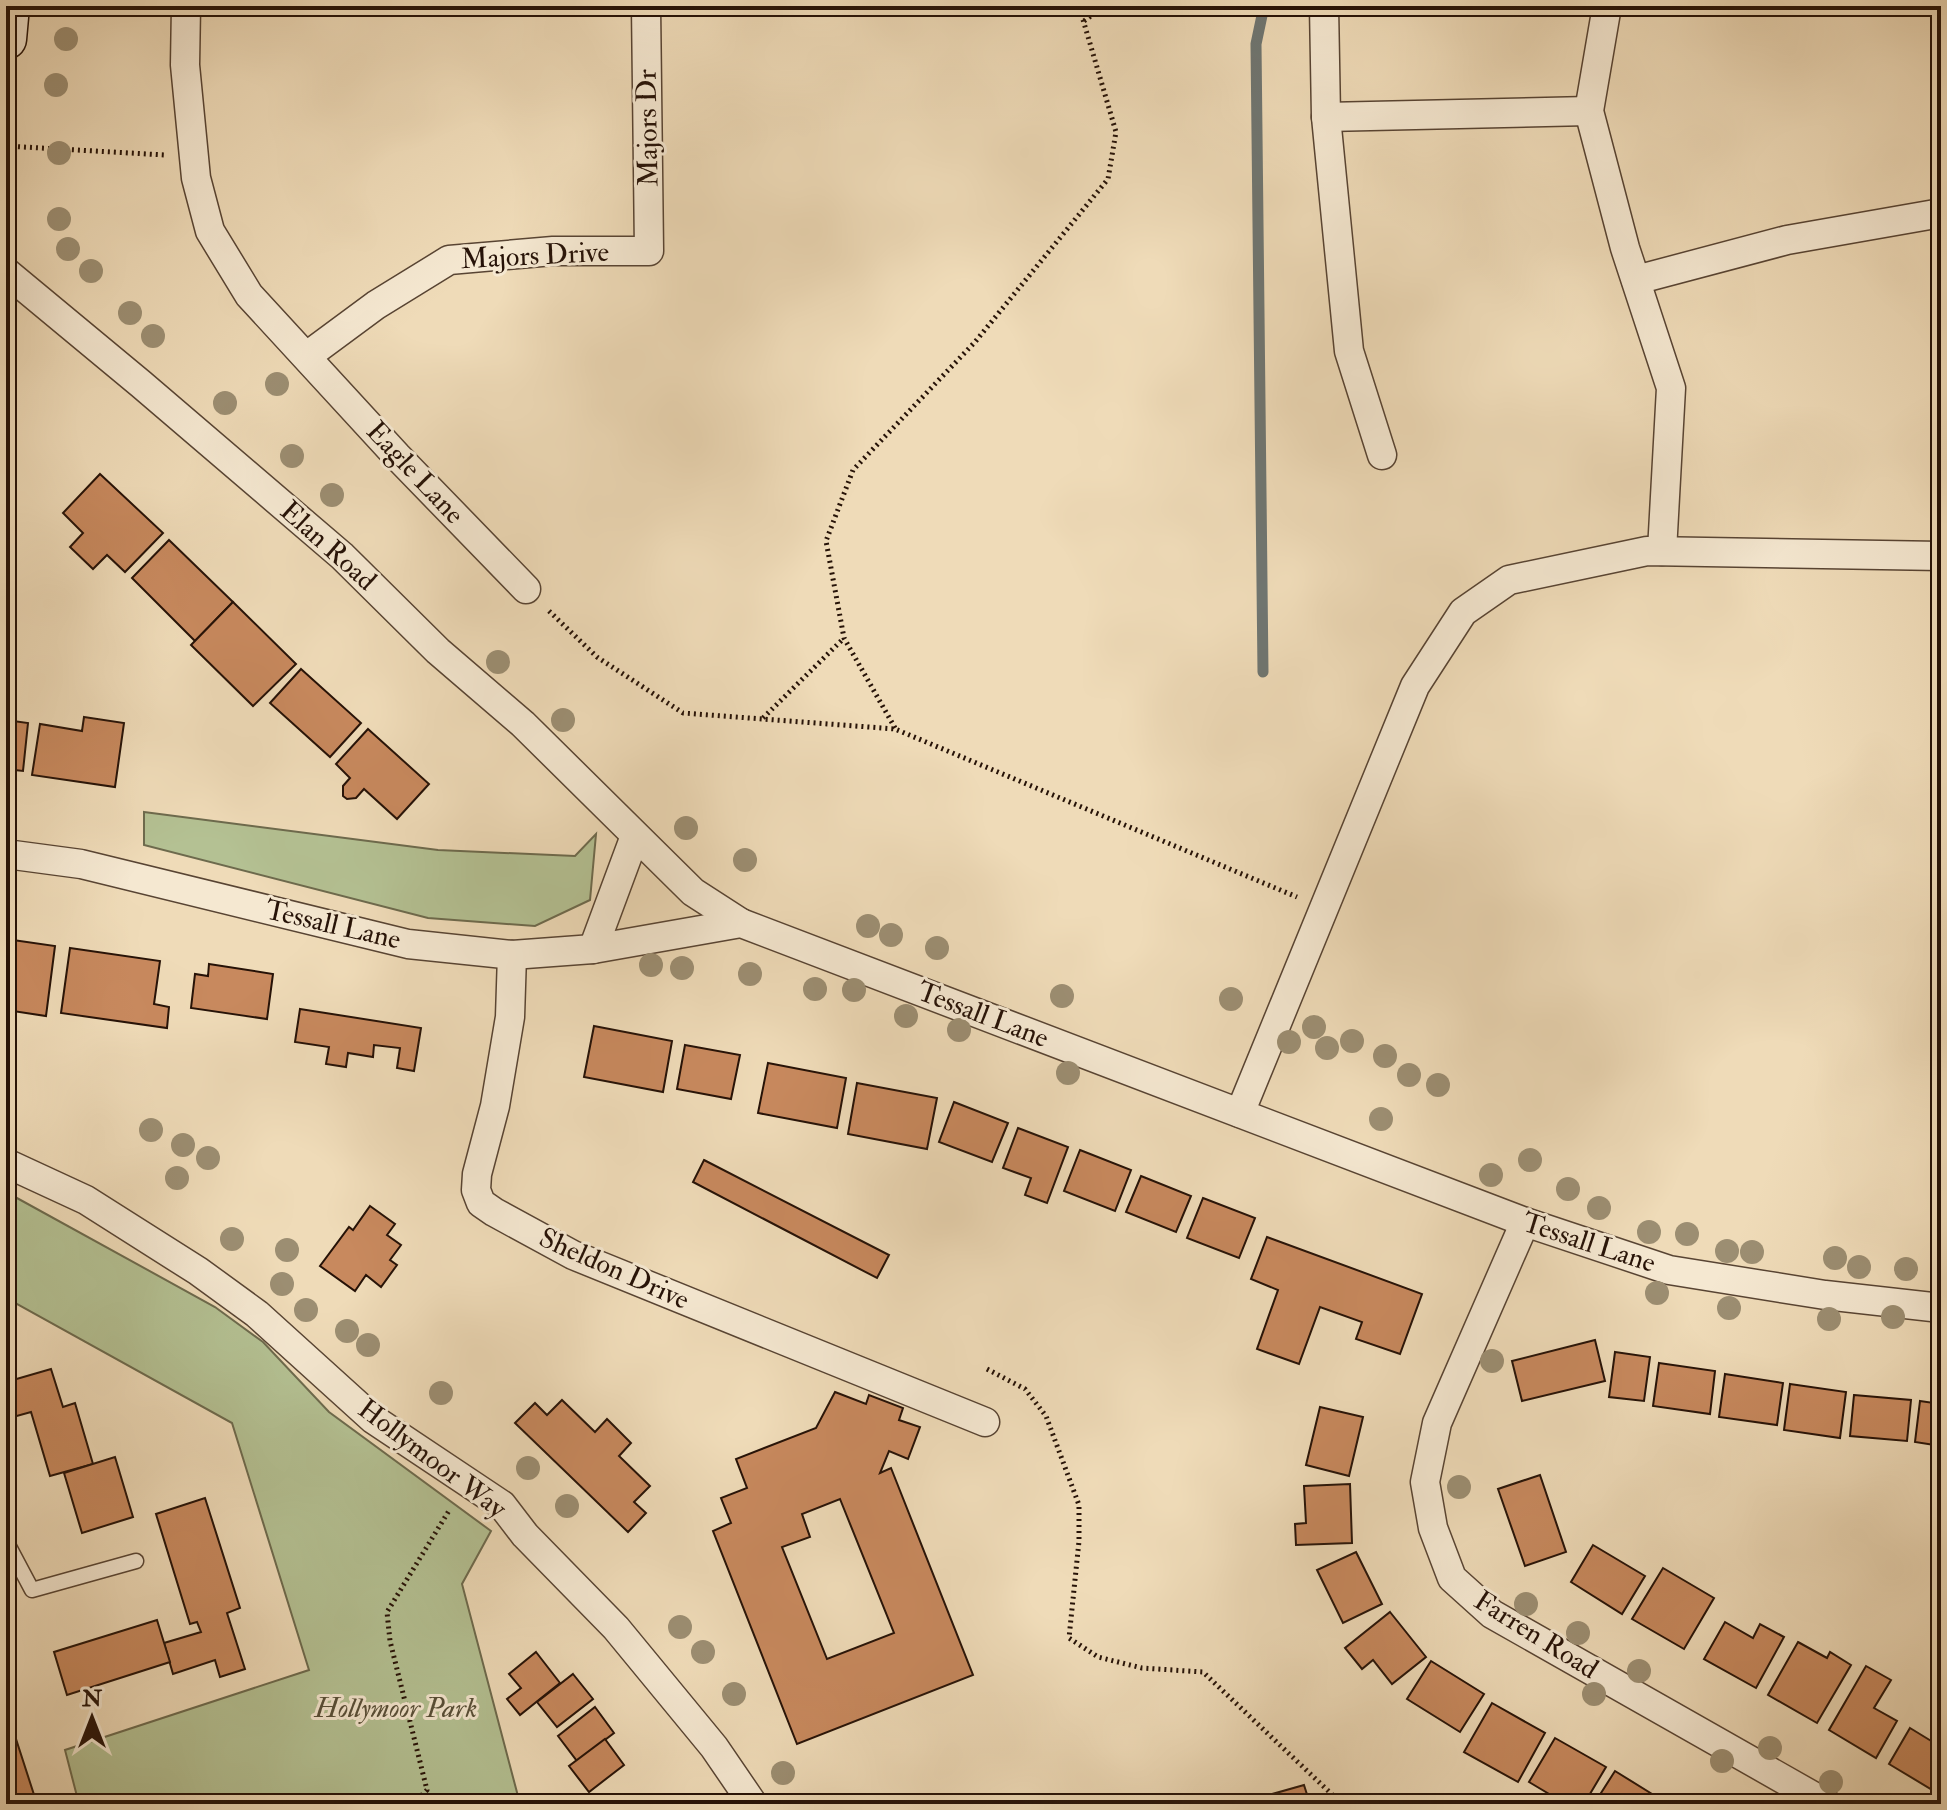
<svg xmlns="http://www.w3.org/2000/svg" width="1947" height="1810" viewBox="0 0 1947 1810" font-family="'IM FELL Double Pica',serif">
	<rect width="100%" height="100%" fill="#efdbb8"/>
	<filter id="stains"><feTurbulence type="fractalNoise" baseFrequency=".0025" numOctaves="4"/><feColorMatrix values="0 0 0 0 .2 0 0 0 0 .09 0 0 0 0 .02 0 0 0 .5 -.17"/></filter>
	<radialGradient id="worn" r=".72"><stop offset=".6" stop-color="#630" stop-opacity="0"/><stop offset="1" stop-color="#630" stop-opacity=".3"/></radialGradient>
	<g fill="#b4c193" stroke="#6d6a4d" stroke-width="2">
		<path d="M144,812L438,850L575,856L596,834L590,900L535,926L428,918L144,845Z"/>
		<path d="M6,1192L215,1307L263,1342L329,1412L491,1531L462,1584L519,1800L517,1804H79L65,1750L309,1670L232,1423L6,1298Z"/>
	</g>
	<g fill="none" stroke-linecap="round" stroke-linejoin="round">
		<path stroke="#6f7672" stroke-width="11" d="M1263,672L1256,44L1264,6"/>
	</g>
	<g fill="#c8895e" stroke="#261207" stroke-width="2" fill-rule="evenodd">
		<path d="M100,474L163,533L125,572L107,555L93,569L70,547L83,533L63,513Z"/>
		<path d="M169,540L233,602L195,641L132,578Z"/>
		<path d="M233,602L296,664L253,706L191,645Z"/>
		<path d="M301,669L361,723L330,757L270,703Z"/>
		<path d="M84,717L124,723L115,787L32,775L40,724L82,731Z"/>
		<path d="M6,720L28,723L23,771L6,769Z"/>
		<path d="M368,729L429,784L397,819L364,789L356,798L347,799L343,796V786L350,778L336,764Z"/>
		<path d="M6,939L55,946L46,1016L6,1010Z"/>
		<path d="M70,948L160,961L154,1004L169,1007L167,1028L61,1013Z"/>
		<path d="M209,964L273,974L267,1019L191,1008L195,974L208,976Z"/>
		<path d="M300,1009L421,1028L414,1071L397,1068L400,1048L374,1045L373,1057L348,1053L346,1067L326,1064L329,1047L295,1042Z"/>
		<path d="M594,1026L672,1041L663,1092L584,1077Z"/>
		<path d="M685,1045L740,1055L731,1099L677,1089Z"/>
		<path d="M768,1063L846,1078L837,1128L758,1113Z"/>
		<path d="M857,1083L937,1098L927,1149L848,1134Z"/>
		<path d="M954,1102L1008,1123L992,1162L939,1142Z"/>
		<path d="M1018,1128L1068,1147L1047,1203L1025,1195L1031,1178L1003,1168Z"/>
		<path d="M1080,1150L1131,1170L1115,1211L1064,1191Z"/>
		<path d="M704,1160L889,1255L877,1278L693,1182Z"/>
		<path d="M1141,1176L1191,1196L1176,1232L1126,1212Z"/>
		<path d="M1203,1198L1255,1218L1239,1258L1187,1238Z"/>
		<path d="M370,1206L395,1224L387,1235L401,1245L390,1260L397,1265L381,1287L366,1275L355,1291L320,1266L349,1227L353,1230Z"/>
		<path d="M1267,1237L1422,1294L1400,1354L1356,1339L1362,1322L1320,1307L1299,1364L1257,1349L1278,1290L1251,1279Z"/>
		<path d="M1595,1340L1605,1381L1522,1401L1512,1361Z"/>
		<path d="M1615,1352L1650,1357L1644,1401L1609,1397Z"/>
		<path d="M1659,1363L1715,1371L1710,1414L1653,1406Z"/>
		<path d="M51,1369L63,1407L75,1403L93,1464L50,1476L31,1412L6,1419V1382Z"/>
		<path d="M1725,1374L1783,1383L1777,1425L1719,1417Z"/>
		<path d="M1790,1384L1846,1392L1840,1438L1784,1430Z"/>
		<path d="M835,1392L866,1404L869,1395L903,1408L899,1420L920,1427L908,1459L889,1451L880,1473L891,1468L973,1675L797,1744L713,1531L731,1523L721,1498L747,1488L736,1459L816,1428ZM840,1499L894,1633L827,1659L782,1547L810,1537L802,1514Z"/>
		<path d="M1854,1395L1911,1400L1907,1441L1850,1436Z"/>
		<path d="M562,1400L595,1432L607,1419L631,1443L619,1456L650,1486L634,1502L646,1513L628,1532L515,1423L535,1403L547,1415Z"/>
		<path d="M1920,1401L1941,1404V1446L1915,1442Z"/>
		<path d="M1320,1407L1363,1417L1349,1476L1306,1465Z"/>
		<path d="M115,1457L133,1517L82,1533L64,1473Z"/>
		<path d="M1540,1475L1566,1552L1525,1566L1498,1489Z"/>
		<path d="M1350,1484L1352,1543L1296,1545L1295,1524L1306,1523L1304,1486Z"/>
		<path d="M205,1498L240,1608L227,1613L245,1669L220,1677L215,1660L173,1674L164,1643L201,1632L197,1622L190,1624L156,1514Z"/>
		<path d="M1593,1545L1645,1576L1622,1614L1571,1582Z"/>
		<path d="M1356,1552L1382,1604L1343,1623L1317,1570Z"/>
		<path d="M1663,1568L1714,1598L1684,1649L1632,1619Z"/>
		<path d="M1390,1612L1426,1657L1392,1684L1373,1660L1362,1669L1345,1648Z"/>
		<path d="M157,1620L170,1662L67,1695L54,1652Z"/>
		<path d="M1725,1622L1753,1638L1760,1624L1784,1637L1756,1688L1704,1659Z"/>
		<path d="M1798,1642L1827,1658L1830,1652L1851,1665L1817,1723L1768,1695Z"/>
		<path d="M536,1652L560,1683L520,1715L507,1699L521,1688L509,1674Z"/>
		<path d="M1431,1661L1484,1694L1460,1732L1407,1699Z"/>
		<path d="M1866,1666L1891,1680L1874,1708L1897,1721L1876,1758L1829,1730Z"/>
		<path d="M573,1674L593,1699L557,1727L537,1702Z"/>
		<path d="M1492,1703L1545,1733L1518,1782L1464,1752Z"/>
		<path d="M595,1707L614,1733L577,1761L558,1736Z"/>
		<path d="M6,1708L37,1804H6Z"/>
		<path d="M1910,1728L1941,1747V1790L1939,1794L1889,1764Z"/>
		<path d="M1555,1738L1606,1767L1584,1804H1566L1529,1782Z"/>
		<path d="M605,1739L624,1765L589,1792L569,1766Z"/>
		<path d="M1615,1771L1665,1802L1664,1804H1594Z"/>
		<path d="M1304,1785L1310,1804H1260L1258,1798Z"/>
	</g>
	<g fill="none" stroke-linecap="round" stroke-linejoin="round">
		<defs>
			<path id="lane" d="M6,1541L32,1590L136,1561"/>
			<g id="street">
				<path d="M186,6L185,65L196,178L210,231L249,295L397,456L526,589"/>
				<path d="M1324,6L1326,117L1349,351L1382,455"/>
				<path d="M1607,6L1589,111L1625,248L1671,388L1662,551"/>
				<path d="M1326,117L1589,111"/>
				<path d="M6,272L141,384L342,556L438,651L523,724L693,892L741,923"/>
				<path d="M1636,280L1787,240L1941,213"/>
				<path d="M307,356L376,305L449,260L553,251H649L646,6"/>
				<path d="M6,854L81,864L408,944L512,955L593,949L741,923L1525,1222L1669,1270L1825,1295L1941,1308"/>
				<path d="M593,949L635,836"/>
				<path d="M512,955L510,1017L495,1106L477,1174L476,1190L481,1203L494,1212L573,1255L985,1422"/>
				<path d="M1240,1113L1415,686L1463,612L1509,580L1647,551L1941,556"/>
				<path d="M6,1163L86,1200L198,1271L257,1314L373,1419L502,1505L525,1535L616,1628L714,1747L753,1804"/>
				<path d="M1525,1222L1437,1423L1425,1482L1433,1528L1452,1578L1492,1614L1827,1804"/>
			</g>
			<path id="secondary" d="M6,39L9,6"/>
		</defs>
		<use href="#lane" stroke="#584433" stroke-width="17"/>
		<use href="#street" stroke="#584433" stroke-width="31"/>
		<use href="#secondary" stroke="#261207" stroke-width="43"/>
		<g stroke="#261207" stroke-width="5" stroke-dasharray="2 4" stroke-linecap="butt">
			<path d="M1084,21L1104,6"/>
			<path d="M6,146L165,155"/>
			<path d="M549,611L597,657L683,713L895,729L1297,897"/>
			<path d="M763,718L844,638"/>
			<path d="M895,728L844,638L826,541L853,470L975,342L1108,179L1116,132L1079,6"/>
			<path d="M987,1369L1025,1389L1046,1416L1079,1505V1541L1069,1638L1098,1657L1142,1668L1203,1672L1342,1804"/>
			<path d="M413,1804L427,1790L390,1641L387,1612L450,1509"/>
		</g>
		<use href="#lane" stroke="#f5e8d1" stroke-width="14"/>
		<use href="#street" stroke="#f5e8d1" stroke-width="28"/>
		<use href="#secondary" stroke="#f5e8d1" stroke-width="40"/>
	</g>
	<g fill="#9c8e72">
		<circle cx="66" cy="39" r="12"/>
		<circle cx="56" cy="85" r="12"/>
		<circle cx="59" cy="153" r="12"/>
		<circle cx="59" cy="219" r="12"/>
		<circle cx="68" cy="249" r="12"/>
		<circle cx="91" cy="271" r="12"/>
		<circle cx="130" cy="313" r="12"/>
		<circle cx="153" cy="336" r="12"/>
		<circle cx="277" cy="384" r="12"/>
		<circle cx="225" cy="403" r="12"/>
		<circle cx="292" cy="456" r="12"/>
		<circle cx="332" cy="495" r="12"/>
		<circle cx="498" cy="662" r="12"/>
		<circle cx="563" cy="720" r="12"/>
		<circle cx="686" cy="828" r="12"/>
		<circle cx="745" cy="860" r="12"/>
		<circle cx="868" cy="926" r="12"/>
		<circle cx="891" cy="935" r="12"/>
		<circle cx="937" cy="948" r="12"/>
		<circle cx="651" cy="965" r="12"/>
		<circle cx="682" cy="968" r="12"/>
		<circle cx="750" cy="974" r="12"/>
		<circle cx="815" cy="989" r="12"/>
		<circle cx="854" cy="990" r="12"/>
		<circle cx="1062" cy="996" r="12"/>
		<circle cx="1231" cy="999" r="12"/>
		<circle cx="906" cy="1016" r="12"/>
		<circle cx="1314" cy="1027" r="12"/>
		<circle cx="959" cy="1030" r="12"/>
		<circle cx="1352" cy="1041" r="12"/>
		<circle cx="1289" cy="1042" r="12"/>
		<circle cx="1327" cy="1048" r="12"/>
		<circle cx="1385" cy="1056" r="12"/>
		<circle cx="1068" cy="1073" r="12"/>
		<circle cx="1409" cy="1075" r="12"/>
		<circle cx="1438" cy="1085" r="12"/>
		<circle cx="1381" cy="1119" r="12"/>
		<circle cx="151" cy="1130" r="12"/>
		<circle cx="183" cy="1145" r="12"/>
		<circle cx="208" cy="1158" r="12"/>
		<circle cx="1530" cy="1160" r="12"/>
		<circle cx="1491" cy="1175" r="12"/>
		<circle cx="177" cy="1178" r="12"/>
		<circle cx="1568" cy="1189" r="12"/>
		<circle cx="1599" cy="1208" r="12"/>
		<circle cx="1649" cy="1232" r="12"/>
		<circle cx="1687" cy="1234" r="12"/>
		<circle cx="232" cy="1239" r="12"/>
		<circle cx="287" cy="1250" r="12"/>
		<circle cx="1727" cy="1251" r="12"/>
		<circle cx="1752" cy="1252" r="12"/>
		<circle cx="1835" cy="1258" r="12"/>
		<circle cx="1859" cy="1267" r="12"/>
		<circle cx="1906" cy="1269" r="12"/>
		<circle cx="282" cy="1284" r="12"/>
		<circle cx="1657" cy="1293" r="12"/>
		<circle cx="1729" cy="1308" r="12"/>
		<circle cx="306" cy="1310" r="12"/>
		<circle cx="1893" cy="1317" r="12"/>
		<circle cx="1829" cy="1319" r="12"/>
		<circle cx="347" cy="1331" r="12"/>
		<circle cx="368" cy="1345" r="12"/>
		<circle cx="1492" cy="1361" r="12"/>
		<circle cx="441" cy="1393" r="12"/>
		<circle cx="528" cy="1468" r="12"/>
		<circle cx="1459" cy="1487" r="12"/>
		<circle cx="567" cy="1506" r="12"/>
		<circle cx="1526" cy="1604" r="12"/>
		<circle cx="680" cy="1627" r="12"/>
		<circle cx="1578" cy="1633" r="12"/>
		<circle cx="703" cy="1652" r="12"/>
		<circle cx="1639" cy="1671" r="12"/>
		<circle cx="734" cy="1694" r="12"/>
		<circle cx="1594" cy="1694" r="12"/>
		<circle cx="1770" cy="1748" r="12"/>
		<circle cx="1722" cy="1761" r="12"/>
		<circle cx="783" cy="1773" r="12"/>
		<circle cx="1831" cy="1782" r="12"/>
	</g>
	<g text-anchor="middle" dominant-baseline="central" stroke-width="6" stroke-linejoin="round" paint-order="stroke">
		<g font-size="28" fill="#261207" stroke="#f5e8d1">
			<text transform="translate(648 128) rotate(-91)">Majors Dr</text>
			<text transform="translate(535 256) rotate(-3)">Majors Drive</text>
			<text transform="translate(415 473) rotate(47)">Eagle Lane</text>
			<text transform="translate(328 546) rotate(42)">Elan Road</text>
			<text transform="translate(333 925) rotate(13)">Tessall Lane</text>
			<text transform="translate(983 1015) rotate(21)">Tessall Lane</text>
			<text transform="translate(1589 1243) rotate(18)">Tessall Lane</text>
			<text transform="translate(614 1269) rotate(24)">Sheldon Drive</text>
			<text transform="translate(432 1459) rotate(37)">Hollymoor Way</text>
			<text transform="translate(1536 1635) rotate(32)">Farren Road</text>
		</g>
		<g font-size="28" font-style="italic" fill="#584f38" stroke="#f5e8d1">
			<text x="396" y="1708">Hollymoor Park</text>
		</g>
	</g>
	<rect width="1947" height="1810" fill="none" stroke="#efdbb8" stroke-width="32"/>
	<rect x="8" y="8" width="1931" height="1794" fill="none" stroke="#261207" stroke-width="4"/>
	<rect x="16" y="16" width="1915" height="1778" fill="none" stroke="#261207" stroke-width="2"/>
	<g transform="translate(92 1718)" stroke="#f5e8d1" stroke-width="6" paint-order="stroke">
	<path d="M0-6L14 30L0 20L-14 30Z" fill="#261207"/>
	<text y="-12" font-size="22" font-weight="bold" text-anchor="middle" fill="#261207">N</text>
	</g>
	<rect width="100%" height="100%" filter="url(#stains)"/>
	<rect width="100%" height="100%" fill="url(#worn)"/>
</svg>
